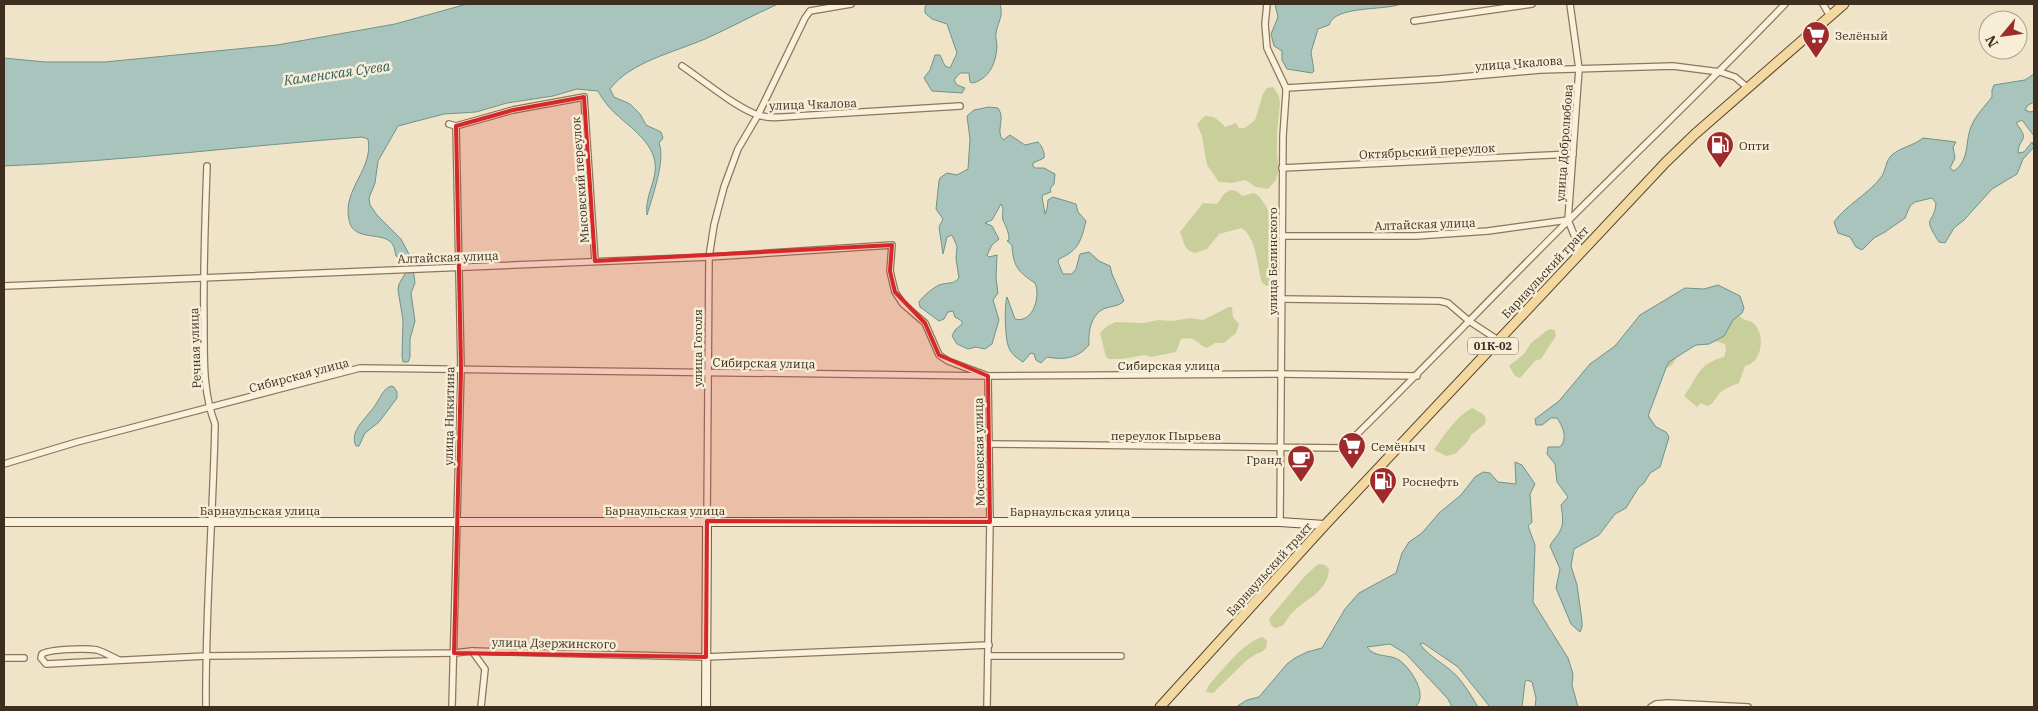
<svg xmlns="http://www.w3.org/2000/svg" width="2038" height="711" viewBox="0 0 2038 711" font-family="'IBM Plex Serif',serif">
	<rect width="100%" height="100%" fill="#f0e4c8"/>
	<g fill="#c9cf9b">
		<path d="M1273,87L1279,96L1280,103L1277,132V156L1279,169L1276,180L1268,189L1256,187L1245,180L1232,183L1219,182L1207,165L1202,136L1197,124L1205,116C1215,116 1219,120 1225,127L1236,123L1239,128H1245L1255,120L1263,94L1267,88Z"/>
		<path d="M1230,190L1237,191L1242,196L1254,193L1259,196L1266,206L1273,223L1271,234L1273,245V282L1267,286L1262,283C1256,265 1258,241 1242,228L1219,234L1207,249L1195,253L1189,251L1185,246L1180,232L1203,203L1217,204L1224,194Z"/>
		<path d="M1731,306C1734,310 1738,315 1742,318C1745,321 1750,320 1753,323C1765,331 1764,363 1745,366L1739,383C1731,386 1723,389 1718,395C1714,401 1713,404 1707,406L1701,403L1697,407L1684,396C1699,376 1697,364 1724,357L1726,350L1725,344L1708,339L1681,350L1672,365L1661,371L1649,411V415L1656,427L1591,405Z"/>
		<path d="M1229,307H1232L1233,317L1239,324L1236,333L1224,343H1215L1207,348C1195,344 1198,336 1181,339L1176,352L1151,357L1145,355L1122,359H1109L1106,357L1100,333L1107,326L1116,322L1144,323L1158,320L1172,321L1190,318L1203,320Z"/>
		<path d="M1549,329L1555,330L1556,336L1541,359L1535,361L1520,378L1515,376L1509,366L1524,354L1531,343Z"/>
		<path d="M1472,408L1483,414L1486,418L1485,424L1471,435L1468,441L1455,454L1446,456L1434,450C1444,435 1456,417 1472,408Z"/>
		<path d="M1318,564L1325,565L1329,569C1328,592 1305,599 1292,613C1285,620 1286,627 1275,628L1271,625L1269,619L1304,577Z"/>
		<path d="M1263,637L1267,641L1266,648L1262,652L1256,654L1246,661L1213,693L1206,692L1208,686C1221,672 1244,641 1263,637Z"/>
	</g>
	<g fill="#a9c4bc" stroke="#6f938a">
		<path d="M467,4H778C753,15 730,28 705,39C675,52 630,62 610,89L614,97L630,104L640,114L646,125L661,132L663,138L659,143C666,160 652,197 647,215C644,197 658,179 655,162C651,138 624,124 609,107C605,102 601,97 598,91L577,89L553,96L507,103L476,112L444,114L398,126L378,161L375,183L369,198L370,205L377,215L401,239L412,260L415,283L411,293L415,321L410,339V357L408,362H403L402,356L403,320L398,290L399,284L409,267L407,262L396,256C395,253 395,248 393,245C385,230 353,243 349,220C342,189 374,169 368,139L362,137C243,146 124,161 4,166V58L45,62H105L277,45L395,24Z"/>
		<path d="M927,4H1000C1004,17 997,23 996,34C995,38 997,42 997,46C996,63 990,78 973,83L970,82L969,73H960L954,80L957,85L965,88L962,93L932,91L924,78L930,70L935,55H940L945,66L950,68L957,53L947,24L932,19L925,13V7Z"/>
		<path d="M1275,4H1401C1384,11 1335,5 1329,25L1318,29L1311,52L1314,71L1312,73L1287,69L1282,60V51L1274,46L1271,34L1278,17Z"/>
		<path d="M2034,74V102L2028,105L2025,110L2030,112L2034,111V136L2022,120L2016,123C2031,142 2019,136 2018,153L2024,152L2032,142L2034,147L2023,159L2017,174L1992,189L1964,220L1954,228L1945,243L1939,242C1921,214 1934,226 1936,203L1932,198L1915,202L1910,206L1905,218L1885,232L1874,238L1862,250L1856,247L1850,237L1838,233L1834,222C1847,204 1869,194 1882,176C1886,169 1886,160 1892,155C1901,147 1913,146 1923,138L1956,142L1953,147L1955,158L1950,168L1954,171C1970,160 1965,141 1971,127C1975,116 1985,106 1992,97V90L1994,85L2025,80Z"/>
		<path d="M989,107L998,108C1006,119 995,131 1003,140L1010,135L1025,145L1038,142C1042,146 1045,153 1044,158L1033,163V166L1035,168H1044L1055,174L1054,184L1050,189L1051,192L1043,195L1042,197L1045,214L1047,209L1048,200L1053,197L1076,204L1078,212L1086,221C1081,241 1079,250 1059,259L1058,262L1063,274H1072L1076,269L1080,254L1089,252L1099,261L1110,266L1112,274L1124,301C1119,306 1113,306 1106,308C1091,313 1088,332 1089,345C1077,359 1063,360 1047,357L1041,363L1036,360L1034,354L1031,353L1023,362C1017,358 1012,355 1009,348C1005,340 1004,306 1007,297L1015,319C1033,324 1041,296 1035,283C1018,272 1013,266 1012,245L1007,241L1009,240C1009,232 1006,227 1003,220C1001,214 1005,209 1001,204L992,220L985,223L992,226L999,239L992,245L987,255L989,257L997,255L996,278L998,293L993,300L999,320L992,344L985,349L976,347L968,349L957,344L952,336L955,330L962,324V321L955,317L953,311L948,312L944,319L939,321L920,307L919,302C924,295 933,288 939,285C947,282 953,285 959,278L956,259L957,246L952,235L947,237L943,254L939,227L943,219L936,209L939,181L940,178L947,173L957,175L968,169L970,139L967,116L974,110Z"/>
		<path d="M1718,285L1740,296L1744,308L1742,313L1733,320L1724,336L1709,344L1696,345L1691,348L1669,362L1666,368L1648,416L1656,427L1666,432L1669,437L1660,467L1650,473L1644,483L1639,487L1626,508L1615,514L1599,535L1574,549L1571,566L1577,585L1582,621V627L1580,632L1571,624L1556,588L1560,569L1550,546C1553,539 1559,535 1561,529C1564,522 1562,512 1561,505L1568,497L1557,482L1555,464L1547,454L1548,447H1560C1568,438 1563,427 1557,418H1551L1542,425H1536L1535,419L1559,401L1590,364L1615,346L1640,315L1685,288L1704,289Z"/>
		<path d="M391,386L394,387L397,392V398L379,422L365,433L359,446H356C348,431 369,416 376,404C381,397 382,390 391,386Z"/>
		<path d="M1515,462L1522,465L1535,484L1530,494L1532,522L1528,526L1535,545L1533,602L1568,658L1573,674L1572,685L1578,707H1535L1536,698L1532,682L1527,680L1525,682L1522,707H1490L1458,667L1423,643L1420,644C1428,655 1439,661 1449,669C1462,679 1470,694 1478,707H1452L1448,699L1406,654L1390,644L1367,647C1374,658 1390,654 1399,660C1411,668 1429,696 1415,707H1236L1247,700L1259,697L1287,664L1295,658L1307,652L1322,648L1345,609L1359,593L1396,573L1402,553L1409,542L1422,533L1439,513L1461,495L1475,477L1483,472L1490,473L1498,482L1516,484Z"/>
	</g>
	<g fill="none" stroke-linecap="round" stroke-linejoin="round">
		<defs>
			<g id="street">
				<path d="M1267,4L1265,24L1267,48L1286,88V93L1283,136L1280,522"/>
				<path d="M1570,4L1579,69L1568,220L1581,252"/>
				<path d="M1823,4L1830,16"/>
				<path d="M1414,21L1532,4"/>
				<path d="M682,66C703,80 735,107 758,115C770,119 785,117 797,116L960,106"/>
				<path d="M1286,88L1439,79L1540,70L1673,66L1720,72L1735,77L1748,88"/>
				<path d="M449,124L456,126L513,110L584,97L595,261"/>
				<path d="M1282,168L1573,154"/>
				<path d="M1282,236H1416L1488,231L1568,220"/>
				<path d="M4,286L709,257L892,245L890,271L895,292L903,304L925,323L939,355L948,361L988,376L990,522L987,707"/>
				<path d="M1282,299L1440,301L1448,303L1469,321L1498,340"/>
				<path d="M988,444L1343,448C1420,373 1493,295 1569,220C1641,148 1715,77 1785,4"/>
				<path d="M4,464L77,442L360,368L988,376L1281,374L1417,376"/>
				<path d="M707,521L709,257L714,225L724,187L738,149L758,115L805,18L810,11L851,4"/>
				<path d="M472,651L485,669L481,707"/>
				<path d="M989,656H1121"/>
				<path d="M4,658H24"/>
				<path d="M119,660C112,657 104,652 97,650C87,648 50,649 42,654L41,658L46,664L206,656L454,653L472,651L706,657L989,645"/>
				<path d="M206,707C205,613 213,518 215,424C203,392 204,360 204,326C203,272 205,219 207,166"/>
				<path d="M452,707L461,369L456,126"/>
				<path d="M1651,707L1656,704L1668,703L1748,707"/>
			</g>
			<g id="secondary">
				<path d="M4,522H1280L1325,525"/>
				<path d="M706,707L707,521"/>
			</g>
			<path id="primary" d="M1160,707L1325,525L1666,162L1695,134L1844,4"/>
		</defs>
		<use href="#street" stroke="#8d765c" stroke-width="8"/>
		<use href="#secondary" stroke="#6f573f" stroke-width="10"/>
		<use href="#primary" stroke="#5b4430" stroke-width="11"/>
		<use href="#street" stroke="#faf1dc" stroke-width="5.5"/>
		<use href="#secondary" stroke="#faf1dc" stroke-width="8"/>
		<use href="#primary" stroke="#f3d9a0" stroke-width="9"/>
	</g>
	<path fill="#d62828" fill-opacity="0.2" stroke="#d62828" stroke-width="4" stroke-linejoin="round" d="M584,97L595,261L892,245L890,271L895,292L925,323L939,355L988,376L990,522L707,521L706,657L454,653L461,369L456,126L513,110Z"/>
	<defs>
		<symbol id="supermarket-pin" viewBox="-11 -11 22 30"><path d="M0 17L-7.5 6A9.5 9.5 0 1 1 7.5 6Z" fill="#9e2a2b" stroke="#f7eed8"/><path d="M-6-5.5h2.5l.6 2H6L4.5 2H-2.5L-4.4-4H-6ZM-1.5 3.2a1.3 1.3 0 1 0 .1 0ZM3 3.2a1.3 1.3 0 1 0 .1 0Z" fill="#fff"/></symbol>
		<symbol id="fuel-pin" viewBox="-11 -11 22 30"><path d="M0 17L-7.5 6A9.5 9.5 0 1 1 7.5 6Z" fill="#9e2a2b" stroke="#f7eed8"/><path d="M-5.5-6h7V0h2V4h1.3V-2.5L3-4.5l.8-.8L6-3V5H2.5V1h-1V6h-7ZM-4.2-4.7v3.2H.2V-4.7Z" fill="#fff"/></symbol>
		<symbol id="cafe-pin" viewBox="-11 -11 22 30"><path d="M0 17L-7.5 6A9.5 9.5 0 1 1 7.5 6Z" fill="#9e2a2b" stroke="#f7eed8"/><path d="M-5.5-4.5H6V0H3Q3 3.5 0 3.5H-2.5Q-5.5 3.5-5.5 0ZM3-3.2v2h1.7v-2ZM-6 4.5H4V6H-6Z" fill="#fff"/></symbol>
	</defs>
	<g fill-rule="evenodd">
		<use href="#supermarket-pin" x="1800" y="19" width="32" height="43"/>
		<use href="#fuel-pin" x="1704" y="129" width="32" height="43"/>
		<use href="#supermarket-pin" x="1336" y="430" width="32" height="43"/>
		<use href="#cafe-pin" x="1285" y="443" width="32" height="43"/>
		<use href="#fuel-pin" x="1367" y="465" width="32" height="43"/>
	</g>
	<g text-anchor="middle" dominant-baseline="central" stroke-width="5" stroke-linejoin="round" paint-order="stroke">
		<rect fill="#f7eed8" stroke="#756857" stroke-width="1" x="1468" y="337.5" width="50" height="17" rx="4"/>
		<g font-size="11" font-weight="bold" fill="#3d2e20">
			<text x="1493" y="346">01К-02</text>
		</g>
		<g font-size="12" fill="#3d2e20" stroke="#f7eed8" text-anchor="start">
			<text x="1835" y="35">Зелёный</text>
			<text x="1739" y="145">Опти</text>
			<text x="1371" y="446">Семёныч</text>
			<text x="1282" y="459" text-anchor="end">Гранд</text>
			<text x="1402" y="481">Роснефть</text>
		</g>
		<g font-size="12" fill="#3d2e20" stroke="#f7eed8">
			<text transform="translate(1519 63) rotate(-4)">улица Чкалова</text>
			<text transform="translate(813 104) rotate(-2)">улица Чкалова</text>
			<text transform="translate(1564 143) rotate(-86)">улица Добролюбова</text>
			<text transform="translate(1427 151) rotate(-3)">Октябрьский переулок</text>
			<text transform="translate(580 180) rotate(-94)">Мысовский переулок</text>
			<text transform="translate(1425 224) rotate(-2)">Алтайская улица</text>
			<text transform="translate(448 257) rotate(-2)">Алтайская улица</text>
			<text transform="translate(1272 261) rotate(-90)">улица Белинского</text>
			<text transform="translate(1545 272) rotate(-47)">Барнаульский тракт</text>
			<text transform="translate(195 348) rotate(-92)">Речная улица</text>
			<text transform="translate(697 348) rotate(-90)">улица Гоголя</text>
			<text transform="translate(764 363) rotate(1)">Сибирская улица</text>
			<text x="1169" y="365">Сибирская улица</text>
			<text transform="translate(299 375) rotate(-15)">Сибирская улица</text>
			<text transform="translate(449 416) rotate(-89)">улица Никитина</text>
			<text x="1166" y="435">переулок Пырьева</text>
			<text transform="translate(979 452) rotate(-91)">Московская улица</text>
			<text x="260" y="510">Барнаульская улица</text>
			<text x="665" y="510">Барнаульская улица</text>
			<text x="1070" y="511">Барнаульская улица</text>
			<text transform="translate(1269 569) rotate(-48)">Барнаульский тракт</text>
			<text transform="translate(554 643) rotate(1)">улица Дзержинского</text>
		</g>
		<g font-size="14" font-style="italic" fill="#2f5d5a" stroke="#f7eed8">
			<text transform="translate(337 73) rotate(-8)">Каменская Суева</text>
		</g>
	</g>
	<rect width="2038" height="711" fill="none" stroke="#3d2e20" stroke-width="10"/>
	<g transform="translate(2003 35) rotate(241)"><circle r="24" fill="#f7eed8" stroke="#ada18e"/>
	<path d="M0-4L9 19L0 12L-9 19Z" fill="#9e2a2b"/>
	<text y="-8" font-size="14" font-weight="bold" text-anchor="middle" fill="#3d2e20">N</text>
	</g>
</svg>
